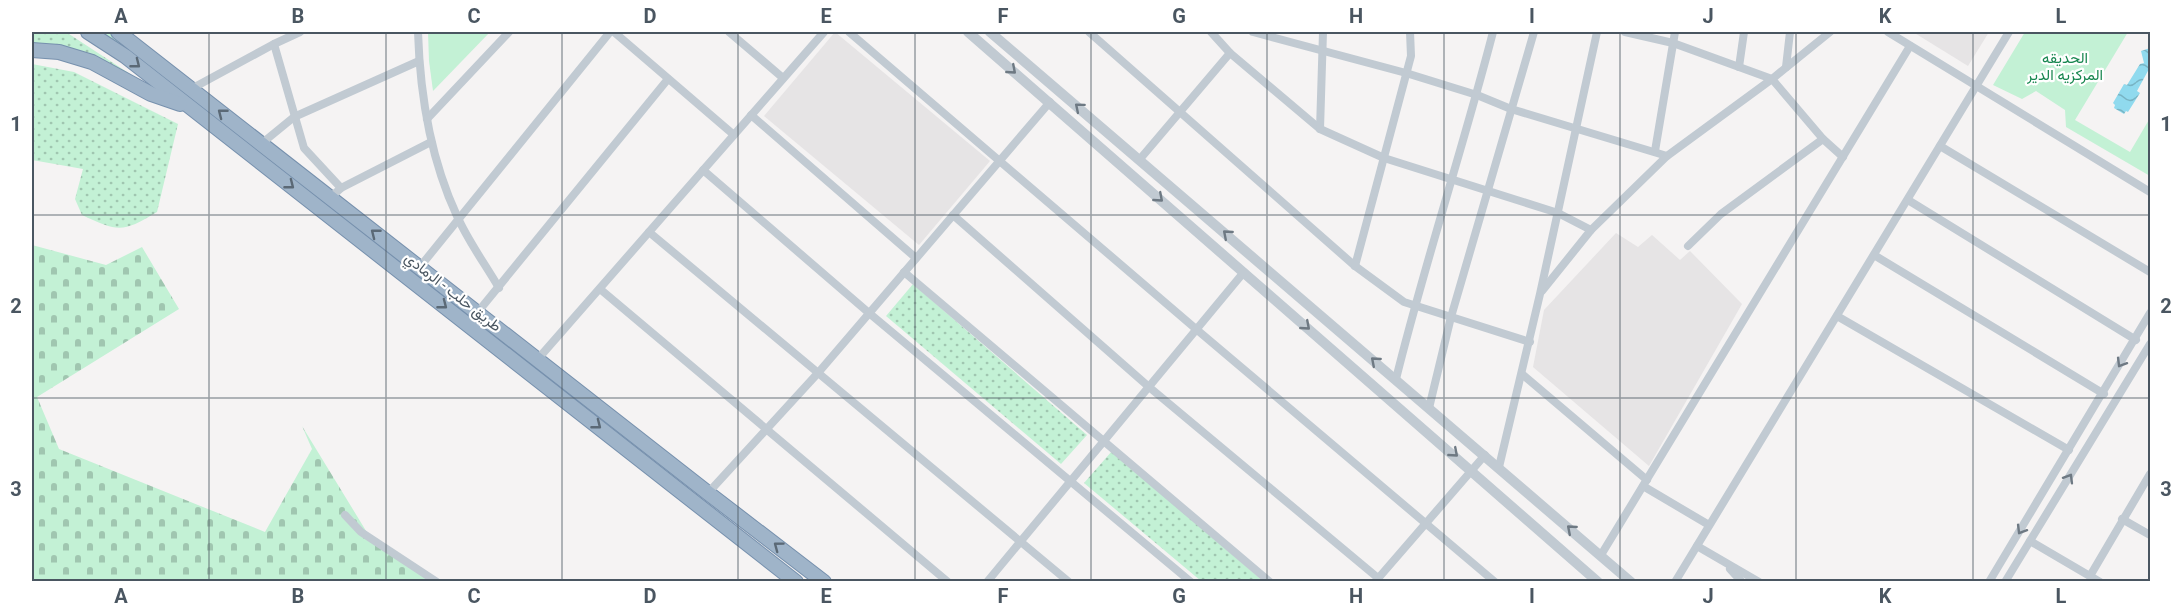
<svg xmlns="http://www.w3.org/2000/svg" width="2182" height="613" viewBox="0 0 2182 613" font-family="Roboto,Vazirmatn,sans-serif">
	<defs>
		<pattern id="grass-dots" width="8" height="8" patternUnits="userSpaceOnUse" patternTransform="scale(1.5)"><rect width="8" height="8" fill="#c3f1d5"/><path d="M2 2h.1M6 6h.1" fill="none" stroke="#a0c6b0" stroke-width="1.8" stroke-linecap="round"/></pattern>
		<pattern id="cemetery-stones" width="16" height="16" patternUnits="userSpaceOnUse" patternTransform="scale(1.5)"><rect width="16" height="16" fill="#c3f1d5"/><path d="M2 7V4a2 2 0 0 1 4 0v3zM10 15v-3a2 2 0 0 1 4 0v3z" fill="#a0c6b0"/></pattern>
		<pattern id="water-waves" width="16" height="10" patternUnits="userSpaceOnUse" patternTransform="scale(1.5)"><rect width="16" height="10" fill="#90daee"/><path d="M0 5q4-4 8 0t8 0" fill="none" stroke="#78b4c4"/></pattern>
	</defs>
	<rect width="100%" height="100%" fill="#f5f3f3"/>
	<g fill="#e6e4e5">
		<path d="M835,32L990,161L919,245L764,116Z"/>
		<path d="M1913,32H1989L1968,66Z"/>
		<path d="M1616,233L1638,247L1652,235L1680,260L1690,251L1742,304L1649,466L1533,367L1544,310Z"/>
	</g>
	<g fill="url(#grass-dots)">
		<path d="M32,32H66L150,87L114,67L78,51L32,43Z"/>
		<path d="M97,32H113L540,368L539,371L535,372Z"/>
		<path d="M32,64L74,72L178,124L157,212C122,233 119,232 82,215L75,199L83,169L32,160Z"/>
		<path d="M913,284L1087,435L1061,464L886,316Z"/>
		<path d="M1112,451L1263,581H1201L1084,483Z"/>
	</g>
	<path fill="url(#cemetery-stones)" d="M32,245L106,265L142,247L179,309L37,397L59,449L265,532L312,449L302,426L371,539L441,581H32Z"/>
	<g fill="#c3f1d5">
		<path d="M428,32H490L433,91L429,61Z"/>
		<path d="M2025,32H2128L2075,120L2130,152L2150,118V176L2066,127L2065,110L2036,91L2022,99L1993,85Z"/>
	</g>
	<path fill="url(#water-waves)" d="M2150,48L2149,69L2137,91L2140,93L2128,112L2126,111L2124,114L2114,108L2115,105L2113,103L2124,84L2127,85L2140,64L2144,63L2141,51Z"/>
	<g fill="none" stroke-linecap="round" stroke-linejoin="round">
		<defs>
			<g id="trunk">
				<path d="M88,32L125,56L796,582"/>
				<path d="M118,32L708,493L824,582"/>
				<path d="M32,50L59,52L92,62L151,94L180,104"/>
			</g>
		</defs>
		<use href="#trunk" stroke="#7690ad" stroke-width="16"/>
		<g stroke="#c1cad2" stroke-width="8">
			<path d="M418,32C420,95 430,158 457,216C468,241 485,264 499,288"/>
			<path d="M614,32L734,135"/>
			<path d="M729,32L783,78"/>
			<path d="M849,32L1196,329L1495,582"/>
			<path d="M1089,32L1355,266L1404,302L1530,342"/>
			<path d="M1211,32L1230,53L1320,129L1384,158L1558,213L1591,230"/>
			<path d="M1253,32L1406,73L1477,95L1511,109L1667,156"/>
			<path d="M1625,32L1673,43L1772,79L1823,139L1843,157"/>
			<path d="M1888,32L2150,192"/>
			<path d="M274,44L304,148L341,188L330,198"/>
			<path d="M1739,67L1744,32"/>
			<path d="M1786,67L1790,32"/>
			<path d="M191,89L274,44L300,32"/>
			<path d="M751,115L916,258"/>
			<path d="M427,119L509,32"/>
			<path d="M1320,129L1323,32"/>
			<path d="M261,144L294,117L419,61"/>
			<path d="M1940,146L2150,272"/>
			<path d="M1655,151L1675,32"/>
			<path d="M1140,159L1230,53"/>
			<path d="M703,170L869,313L1191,582"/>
			<path d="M341,188L431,142"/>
			<path d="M1908,200L2136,340"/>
			<path d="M953,215L1149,387L1378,578"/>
			<path d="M649,232L1069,582"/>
			<path d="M1688,246L1721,214L1823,139"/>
			<path d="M1874,255L2104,394"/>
			<path d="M1355,266L1411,56L1410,32"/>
			<path d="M419,268L610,32"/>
			<path d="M904,272L1270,582"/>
			<path d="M600,289L948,582"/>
			<path d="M1542,291L1591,230L1667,156L1772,79L1830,32"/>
			<path d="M477,313L668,79"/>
			<path d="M1837,316L2069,450"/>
			<path d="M537,360L824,32"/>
			<path d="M1522,374L1647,480"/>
			<path d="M1396,379C1425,262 1463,148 1493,32"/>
			<path d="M1429,408L1451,317L1534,32"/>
			<path d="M1499,467L1540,294L1597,32"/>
			<path d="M1643,486L1709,525"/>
			<path d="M708,493L818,373L1050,102"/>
			<path d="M345,515L361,532L437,582"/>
			<path d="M2122,519L2150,535"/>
			<path d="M2030,541L2100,582"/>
			<path d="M1697,546L1759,582"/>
			<path d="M1601,555L1910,46"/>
			<path d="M1730,569L1742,582"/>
			<path d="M2090,576L2150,474"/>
			<path d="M987,582L1244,272"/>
			<path d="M1375,582L1485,455"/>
			<path d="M1675,582L2009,32"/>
			<path d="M1989,582L2150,313"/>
			<path d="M2005,582L2150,344"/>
		</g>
		<g stroke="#c1cad2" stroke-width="10">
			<path d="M968,32L1598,582"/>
			<path d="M990,32L1631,582"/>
		</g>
		<use href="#trunk" stroke="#9fb4c9" stroke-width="14"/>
	</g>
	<defs><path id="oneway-chevron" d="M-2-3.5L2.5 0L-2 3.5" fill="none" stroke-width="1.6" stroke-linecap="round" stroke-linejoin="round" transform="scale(1.5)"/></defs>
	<g stroke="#5b6976">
		<use href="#oneway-chevron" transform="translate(136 64) rotate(38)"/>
		<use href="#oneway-chevron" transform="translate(222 113) rotate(-142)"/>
		<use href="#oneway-chevron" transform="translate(290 185) rotate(38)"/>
		<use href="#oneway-chevron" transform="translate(375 233) rotate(-142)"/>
		<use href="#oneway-chevron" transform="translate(443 305) rotate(38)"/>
		<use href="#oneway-chevron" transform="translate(597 425) rotate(38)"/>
		<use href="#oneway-chevron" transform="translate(778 546) rotate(-143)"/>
	</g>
	<g stroke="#6e7983">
		<use href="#oneway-chevron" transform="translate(1012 70) rotate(41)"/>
		<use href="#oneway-chevron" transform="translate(1079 107) rotate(-140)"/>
		<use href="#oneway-chevron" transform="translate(1159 198) rotate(41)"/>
		<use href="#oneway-chevron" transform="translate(1227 234) rotate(-139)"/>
		<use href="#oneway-chevron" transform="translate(1306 326) rotate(41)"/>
		<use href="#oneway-chevron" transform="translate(1375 361) rotate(-139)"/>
		<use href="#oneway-chevron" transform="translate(2121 363) rotate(121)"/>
		<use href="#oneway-chevron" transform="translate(1454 453) rotate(41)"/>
		<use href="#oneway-chevron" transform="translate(2069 478) rotate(-59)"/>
		<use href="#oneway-chevron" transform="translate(1571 529) rotate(-139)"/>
		<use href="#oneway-chevron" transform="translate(2021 530) rotate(121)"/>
	</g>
	<path fill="none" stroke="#4a5661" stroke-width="1.5" stroke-opacity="0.55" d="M209,32V582M386,32V582M562,32V582M738,32V582M915,32V582M1091,32V582M1267,32V582M1444,32V582M1620,32V582M1796,32V582M1973,32V582M32,215H2150M32,398H2150"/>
	<g text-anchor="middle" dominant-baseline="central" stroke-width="4.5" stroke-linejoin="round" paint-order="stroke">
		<g font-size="15" fill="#17864f" stroke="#fff">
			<text x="2065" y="58">الحديقه<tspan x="2065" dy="17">المركزيه الدير</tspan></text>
		</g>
		<g font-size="15" fill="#4a5661" stroke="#fff">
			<text transform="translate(453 292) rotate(38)">طريق حلب - الرمادي</text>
		</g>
	</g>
	<rect width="2182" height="613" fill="none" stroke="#ffffff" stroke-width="66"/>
	<rect x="33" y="33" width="2116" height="547" fill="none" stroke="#4a5661" stroke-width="2"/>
	<g font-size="20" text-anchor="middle" font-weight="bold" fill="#4a5661">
		<text x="121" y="23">A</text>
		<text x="298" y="23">B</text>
		<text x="474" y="23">C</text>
		<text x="650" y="23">D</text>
		<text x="826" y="23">E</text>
		<text x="1003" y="23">F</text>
		<text x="1179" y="23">G</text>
		<text x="1356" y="23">H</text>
		<text x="1532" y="23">I</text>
		<text x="1708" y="23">J</text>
		<text x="1885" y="23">K</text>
		<text x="2061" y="23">L</text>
		<text x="16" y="131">1</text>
		<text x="2166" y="131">1</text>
		<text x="16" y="313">2</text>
		<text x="2166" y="313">2</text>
		<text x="16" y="496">3</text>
		<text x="2166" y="496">3</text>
		<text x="121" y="603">A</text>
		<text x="298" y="603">B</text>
		<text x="474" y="603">C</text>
		<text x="650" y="603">D</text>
		<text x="826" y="603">E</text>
		<text x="1003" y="603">F</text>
		<text x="1179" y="603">G</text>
		<text x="1356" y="603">H</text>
		<text x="1532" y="603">I</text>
		<text x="1708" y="603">J</text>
		<text x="1885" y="603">K</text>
		<text x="2061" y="603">L</text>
	</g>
</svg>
